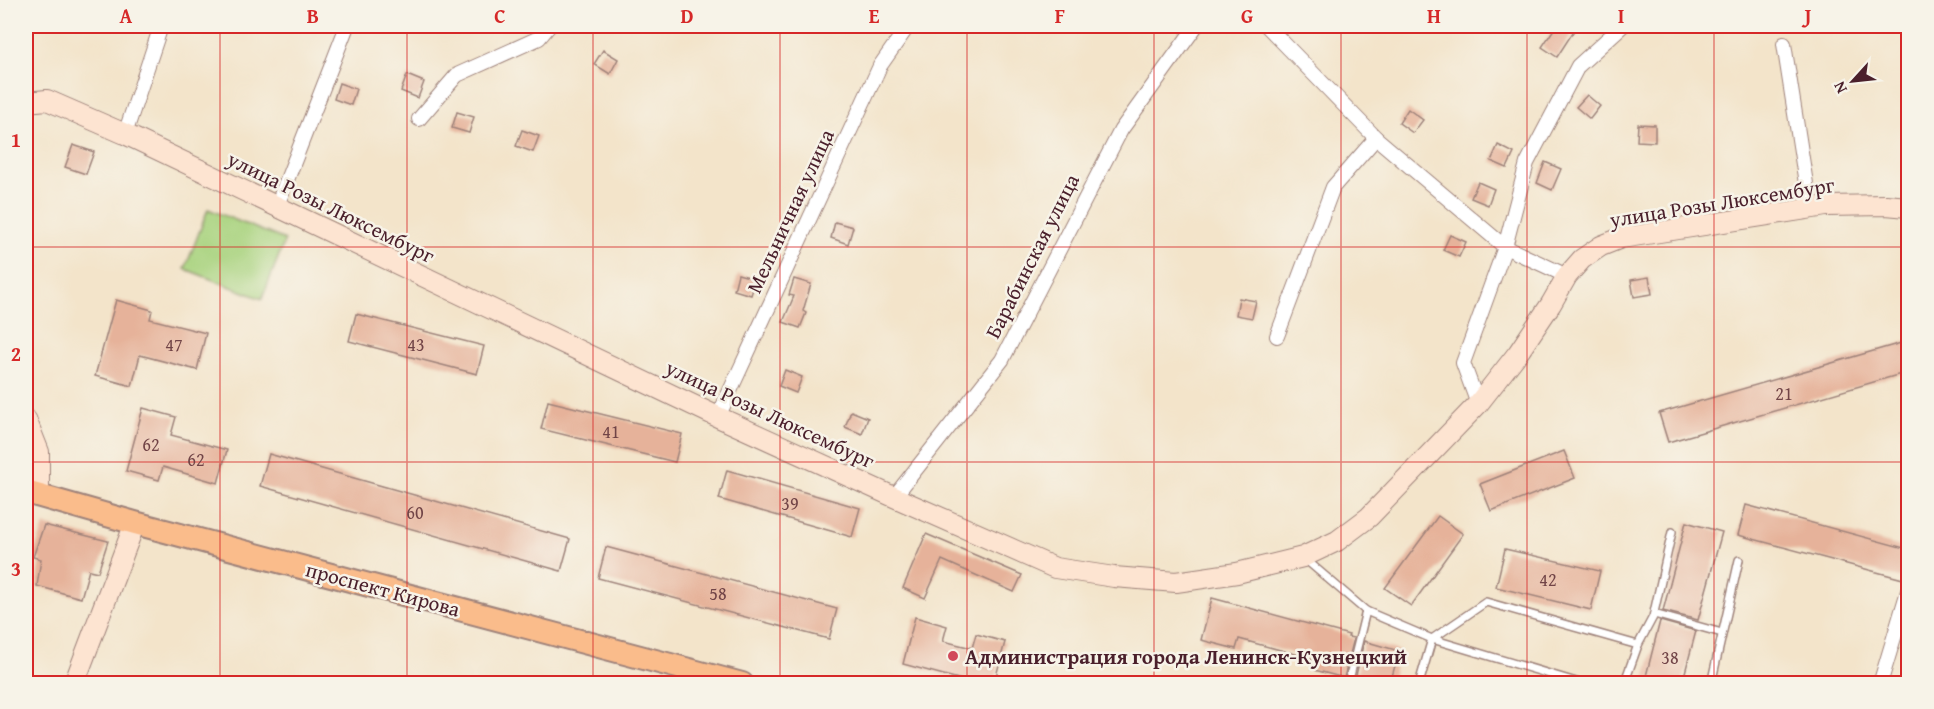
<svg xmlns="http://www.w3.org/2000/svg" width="1934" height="709" viewBox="0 0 1934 709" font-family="'Gentium Book Plus',serif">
	<rect width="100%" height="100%" fill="#f7f3e8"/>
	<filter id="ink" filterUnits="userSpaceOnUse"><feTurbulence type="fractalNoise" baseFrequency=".0167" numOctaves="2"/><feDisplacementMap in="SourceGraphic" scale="12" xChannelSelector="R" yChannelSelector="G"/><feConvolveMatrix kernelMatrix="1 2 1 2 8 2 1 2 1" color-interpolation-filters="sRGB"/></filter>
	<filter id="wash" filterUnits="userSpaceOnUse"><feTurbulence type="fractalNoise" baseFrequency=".008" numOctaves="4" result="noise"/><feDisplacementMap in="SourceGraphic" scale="24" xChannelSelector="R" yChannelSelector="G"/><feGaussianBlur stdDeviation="1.35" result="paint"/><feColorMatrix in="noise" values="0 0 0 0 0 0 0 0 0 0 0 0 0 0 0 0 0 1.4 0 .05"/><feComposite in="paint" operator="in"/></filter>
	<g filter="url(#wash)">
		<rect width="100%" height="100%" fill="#f3e4ca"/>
		<path fill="#a9d37f" stroke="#7a7955" stroke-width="1.5" d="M208,209L285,240L262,299L185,269Z"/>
		<g id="blocks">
			<g fill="#e6b29a">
				<path d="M1556,26H1577L1557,57L1542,47Z"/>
				<path d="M603,50L618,59L610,74L594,64Z"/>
				<path d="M407,75L424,82L418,98L401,91Z"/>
				<path d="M339,83L356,89L351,105L334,99Z"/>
				<path d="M1587,95L1600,106L1590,119L1576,107Z"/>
				<path d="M1408,109L1423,120L1413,133L1399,123Z"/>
				<path d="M457,112L474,117L469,133L452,128Z"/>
				<path d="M1638,124L1655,125V142L1637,141Z"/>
				<path d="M522,130L539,136L533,152L516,146Z"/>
				<path d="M73,145L94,152L86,174L65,167Z"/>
				<path d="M1498,145L1514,153L1507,168L1491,161Z"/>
				<path d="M1545,162L1561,169L1552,190L1537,183Z"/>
				<path d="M1478,182L1494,189L1488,205L1471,198Z"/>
				<path d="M835,222L853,227L848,244L831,238Z"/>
				<path d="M1450,235L1466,242L1459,257L1443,250Z"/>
				<path d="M738,274L756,279L751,295L734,290Z"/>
				<path d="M1649,277L1652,294L1634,297L1631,280Z"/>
				<path d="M794,279L811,284L803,311L806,313L800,328L783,322L794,296L789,295Z"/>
				<path d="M1239,298L1256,301L1252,318L1236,315Z"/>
				<path d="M116,300L152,310L150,319L206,333L197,370L140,355L132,386L95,376Z"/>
				<path d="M356,314L484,346L477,374L349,341Z"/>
				<path d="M1908,341V372L1668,442L1659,413Z"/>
				<path d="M785,370L802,377L796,393L779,386Z"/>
				<path d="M548,401L682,434L675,462L541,429Z"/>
				<path d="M143,408L176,417L171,435L227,450L218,483L163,467L159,480L126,471Z"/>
				<path d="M851,411L868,418L862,434L845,427Z"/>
				<path d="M1564,451L1575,478L1491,511L1480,484Z"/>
				<path d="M269,454L570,539L561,571L260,486Z"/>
				<path d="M727,470L860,508L852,537L719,499Z"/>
				<path d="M1746,505L1908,549V558L1903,579L1738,535Z"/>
				<path d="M1438,516L1463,534L1411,606L1385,588Z"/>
				<path d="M1686,522L1722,532L1698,620L1663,611Z"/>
				<path d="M44,525L108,541L98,572L89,570L81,598L37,586L41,559L33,557Z"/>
				<path d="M926,534L1022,575L1014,592L942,560L925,598L903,588Z"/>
				<path d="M606,547L837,609L829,639L598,578Z"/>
				<path d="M1505,549L1600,571L1591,610L1496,587Z"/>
				<path d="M1212,598L1349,635L1348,637L1354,638L1344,678L1311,669L1314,659L1239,639L1236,649L1201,640Z"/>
				<path d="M915,617L947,626L943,641L972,648L976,634L1005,642L994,684H977L903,664Z"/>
				<path d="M1660,621L1696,631L1682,684H1644Z"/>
				<path d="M1364,641L1399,651L1390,684H1358L1359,682L1355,680Z"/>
			</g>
		</g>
	</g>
	<g filter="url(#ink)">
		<use href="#blocks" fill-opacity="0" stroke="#9e827a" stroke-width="1.5"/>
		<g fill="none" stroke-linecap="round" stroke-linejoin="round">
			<defs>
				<g id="lane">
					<path d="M1305,559L1366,611L1432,639L1583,684"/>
					<path d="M1654,614L1722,633"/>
					<path d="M1638,645L1653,617L1672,532"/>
					<path d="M1348,684L1366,611"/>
					<path d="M1419,684L1432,639L1486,602L1638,645L1624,684"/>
					<path d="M1711,684L1739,560"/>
				</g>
				<g id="street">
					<path d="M1267,26L1376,138L1505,247L1567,276"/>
					<path d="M1784,44L1810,209"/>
					<path d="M419,119L457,75L539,38L549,26"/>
					<path d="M125,134L161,26"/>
					<path d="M276,208L347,26"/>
					<path d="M1277,336L1333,187L1376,138"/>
					<path d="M1478,404L1463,363L1505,247L1527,163L1578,66L1622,26"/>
					<path d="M718,417L880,66L908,26"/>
					<path d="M894,497L1002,360L1121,130L1196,26"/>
					<path d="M1880,684L1908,591"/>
				</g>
				<g id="secondary">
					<path d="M26,102L47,100L125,134L718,417L894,497L1055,568L1114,577L1176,582L1237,573L1303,557L1337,541L1369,517L1478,404L1518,353L1551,304L1567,276L1582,259L1601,246L1621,238L1826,206L1886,205L1908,207"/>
					<path d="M26,419L39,452V496"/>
					<path d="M74,684L135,523"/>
				</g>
				<path id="primary" d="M26,492L135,523L742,684"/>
			</defs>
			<use href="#lane" stroke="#9e827a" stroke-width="10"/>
			<use href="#street" stroke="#9e827a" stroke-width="16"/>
			<use href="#secondary" stroke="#9e827a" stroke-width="22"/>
			<use href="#primary" stroke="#9e827a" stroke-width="26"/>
			<use href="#lane" stroke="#fff" stroke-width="7"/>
			<use href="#street" stroke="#fff" stroke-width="14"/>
			<use href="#secondary" stroke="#fde4d1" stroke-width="20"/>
			<use href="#primary" stroke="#fabc8b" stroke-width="22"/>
		</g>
	</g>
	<path fill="none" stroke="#d62828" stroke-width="1.5" stroke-opacity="0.55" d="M220,26V684M407,26V684M593,26V684M780,26V684M967,26V684M1154,26V684M1341,26V684M1527,26V684M1714,26V684M26,247H1908M26,462H1908"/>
	<circle fill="#d1495b" stroke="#f7f3e8" stroke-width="2" cx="953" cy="656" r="6"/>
	<g text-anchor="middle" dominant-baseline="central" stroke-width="5" stroke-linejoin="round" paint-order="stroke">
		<g font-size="18" fill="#714447">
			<text x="174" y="344">47</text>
			<text x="416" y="344">43</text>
			<text x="1784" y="393">21</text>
			<text x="611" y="431">41</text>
			<text x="151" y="444">62</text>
			<text x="196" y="459">62</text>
			<text x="790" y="503">39</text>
			<text x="415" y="512">60</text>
			<text x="1548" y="579">42</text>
			<text x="718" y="593">58</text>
			<text x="1670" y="657">38</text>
		</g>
		<g font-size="21" fill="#4a1f2b" stroke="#f7f3e8">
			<text transform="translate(1722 202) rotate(-9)">улица Розы Люксембург</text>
			<text transform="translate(331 207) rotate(26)">улица Розы Люксембург</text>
			<text transform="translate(790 211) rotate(-65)">Мельничная улица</text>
			<text transform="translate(1032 256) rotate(-63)">Барабинская улица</text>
			<text transform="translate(770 414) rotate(25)">улица Розы Люксембург</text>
			<text transform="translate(383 589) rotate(15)">проспект Кирова</text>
		</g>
		<g font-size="21" font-weight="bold" fill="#4a1f2b" stroke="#f7f3e8" text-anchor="start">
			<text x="965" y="656">Администрация города Ленинск-Кузнецкий</text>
		</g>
	</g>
	<rect width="1934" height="709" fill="none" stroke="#f7f3e8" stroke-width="66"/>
	<g transform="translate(1853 81) rotate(243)" stroke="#f7f3e8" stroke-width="4.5" paint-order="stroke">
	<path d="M0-4.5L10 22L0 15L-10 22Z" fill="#4a1f2b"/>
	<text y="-9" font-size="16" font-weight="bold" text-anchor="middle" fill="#4a1f2b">N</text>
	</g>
	<rect x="33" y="33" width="1868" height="643" fill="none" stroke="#d62828" stroke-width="2"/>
	<g font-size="20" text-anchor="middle" font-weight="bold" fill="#d62828">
		<text x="126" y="23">A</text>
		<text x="313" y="23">B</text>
		<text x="500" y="23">C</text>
		<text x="687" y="23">D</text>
		<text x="874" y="23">E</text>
		<text x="1060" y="23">F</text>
		<text x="1247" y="23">G</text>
		<text x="1434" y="23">H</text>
		<text x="1621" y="23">I</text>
		<text x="1808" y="23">J</text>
		<text x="16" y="147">1</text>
		<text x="16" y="361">2</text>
		<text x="16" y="576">3</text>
	</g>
</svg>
